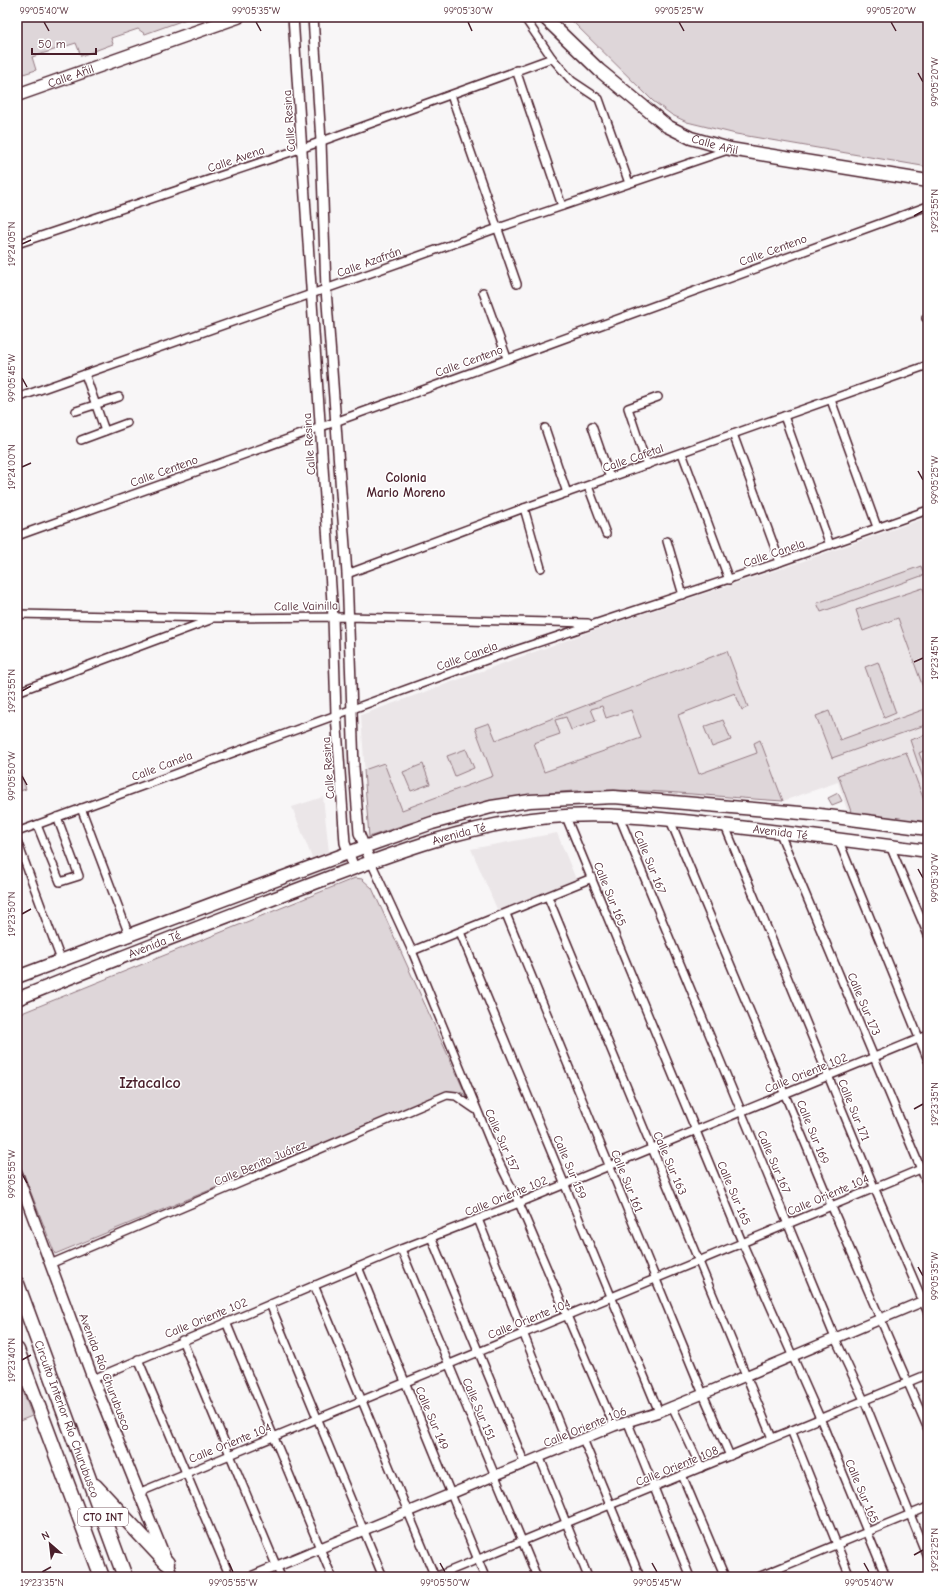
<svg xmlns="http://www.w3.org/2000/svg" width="945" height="1594" viewBox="0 0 945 1594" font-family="'Comic Neue',sans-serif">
	<rect width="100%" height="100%" fill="#f8f6f7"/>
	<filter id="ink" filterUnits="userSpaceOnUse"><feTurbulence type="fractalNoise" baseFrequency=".025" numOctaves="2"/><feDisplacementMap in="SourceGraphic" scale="8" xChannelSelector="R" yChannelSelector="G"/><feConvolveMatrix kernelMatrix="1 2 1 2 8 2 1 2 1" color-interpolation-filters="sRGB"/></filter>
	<g filter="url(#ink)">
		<g fill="#ebe6e8">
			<path d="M928,517V826L849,816L838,782L783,801L608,790L528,795L459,808L369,837L361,715L603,627L789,566Z"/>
			<path d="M323,797L329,852L312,858L292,807Z"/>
			<path d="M557,833L578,884L500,916L471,849Z"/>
		</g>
		<g fill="#ded6d9" stroke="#947a82" fill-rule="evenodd">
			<path d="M17,17H192L145,34L138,29L111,38L113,44L81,56L76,43L32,57L36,70L17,76Z"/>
			<path d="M568,17H928V167L736,134L687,122L672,115L653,101Z"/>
			<path d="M921,566L924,575L821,612L817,603Z"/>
			<path d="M923,588L928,601V701L898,618L863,631L856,610Z"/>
			<path d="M727,651L748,707L742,710L735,693L678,715L699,774L757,753L754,743L760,740L783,801C714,797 643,787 574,791C503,795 435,813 369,837L364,770L384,763L402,810L493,776L475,728L489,723L496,740ZM602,706L606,718L631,710L641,738L544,772L534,743L560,734L555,720L566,717L571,730L596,721L591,709Z"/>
			<path d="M878,662L896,713L884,718L865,667Z"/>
			<path d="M928,708V724L832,758L816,716L829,711L840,740Z"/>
			<path d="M723,720L731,740L712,747L704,727Z"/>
			<path d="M928,734V749L919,753L928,777L927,790L910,740Z"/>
			<path d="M466,749L474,768L455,776L447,756Z"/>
			<path d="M906,752L928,811V826L853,817L838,775Z"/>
			<path d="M17,764L26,789L17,792Z"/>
			<path d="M423,764L430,784L411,791L403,772Z"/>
			<path d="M838,793L842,801L832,805L828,798Z"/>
			<path d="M355,878L362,879L372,888L466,1095L460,1092L445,1093L55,1254L17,1157V1015Z"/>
			<path d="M17,1375L32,1416L17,1422Z"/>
		</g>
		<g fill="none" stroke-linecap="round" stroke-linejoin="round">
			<defs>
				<g id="minor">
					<path d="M524,17L552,58L572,81L599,99L629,183"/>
					<path d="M516,70L562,206"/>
					<path d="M451,95L517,284"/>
					<path d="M17,244L303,148L552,58"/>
					<path d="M483,292L507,358"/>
					<path d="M926,318L928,317"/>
					<path d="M85,374L105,431"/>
					<path d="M17,398L498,228L728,150"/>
					<path d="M831,400L877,527"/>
					<path d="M76,411L119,397"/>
					<path d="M784,416L830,545"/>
					<path d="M592,426L610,478"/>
					<path d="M545,428L567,493"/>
					<path d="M733,434L780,562"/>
					<path d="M81,440L127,423"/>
					<path d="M682,453L729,580"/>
					<path d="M647,465L628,408L658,397"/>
					<path d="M588,486L606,534"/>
					<path d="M524,508L541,568"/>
					<path d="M17,536L335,422L928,206"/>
					<path d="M667,541L683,595"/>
					<path d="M347,574L524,508L928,365"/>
					<path d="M17,614L215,618L349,617L588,623"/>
					<path d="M17,692L210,620"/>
					<path d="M81,808L129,935"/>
					<path d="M619,816L835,1338L864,1400L928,1559"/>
					<path d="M566,817L742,1242L820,1418L886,1577"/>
					<path d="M670,820L831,1205L928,1429"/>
					<path d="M37,825L60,882L79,876L57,817"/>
					<path d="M725,826L874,1187L928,1313"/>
					<path d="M779,831L928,1186"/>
					<path d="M17,832L489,659L780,562L928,510"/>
					<path d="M838,839L928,1060"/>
					<path d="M17,841L61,960"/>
					<path d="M890,846L928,935"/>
					<path d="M371,862L412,951L497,1158L519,1203L614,1426"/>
					<path d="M548,897L772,1438"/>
					<path d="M506,914L703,1394L730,1456"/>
					<path d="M460,932L659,1412"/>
					<path d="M412,951L592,878"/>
					<path d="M478,1219L568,1446"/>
					<path d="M431,1237L525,1464"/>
					<path d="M401,1249L537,1577"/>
					<path d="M50,1264L447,1095L456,1096L475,1109"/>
					<path d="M358,1267L485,1577"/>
					<path d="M314,1285L435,1577"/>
					<path d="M270,1304L383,1577"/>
					<path d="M226,1322L332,1577"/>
					<path d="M182,1340L281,1577"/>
					<path d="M138,1359L230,1577"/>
					<path d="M93,1379L401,1249L519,1203L928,1035"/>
					<path d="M672,1406L701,1468"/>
					<path d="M628,1423L690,1577"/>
					<path d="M791,1430L850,1577"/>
					<path d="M583,1439L640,1577"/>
					<path d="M540,1458L588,1577"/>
					<path d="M682,1475L725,1577"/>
					<path d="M138,1493L928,1166"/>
					<path d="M435,1577L928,1374"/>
					<path d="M758,1577L928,1507"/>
				</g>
				<g id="tertiary">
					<path d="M293,17L333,617L336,714L345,843L354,868"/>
					<path d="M313,17L321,141L326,289L347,574L354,767L359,833L371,862"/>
					<path d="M251,1577L614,1426L659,1412L703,1394L928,1299"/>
				</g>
				<path id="secondary" d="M17,1174L93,1379L173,1577"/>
				<g id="primary">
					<path id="s1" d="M544,17L599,70L667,126L691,138L730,149L928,181"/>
					<path id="s2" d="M17,95L238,17"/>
					<path d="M17,977L364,847L432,823L491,807L530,801L614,797L812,814L928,829"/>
					<path id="s3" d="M17,999C108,962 199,927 291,892C376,860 459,825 550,817C607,812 664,819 721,825C790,833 859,842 928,851"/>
				</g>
				<g id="motorway">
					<path id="s4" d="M17,1284L125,1577"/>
					<path d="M17,1350L102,1577"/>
					<path d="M95,1486L167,1563"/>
				</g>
			</defs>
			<use href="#minor" stroke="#4a1f2b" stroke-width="10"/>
			<use href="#tertiary" stroke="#4a1f2b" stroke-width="12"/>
			<use href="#secondary" stroke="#4a1f2b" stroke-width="13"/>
			<use href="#primary" stroke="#4a1f2b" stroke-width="15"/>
			<use href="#motorway" stroke="#4a1f2b" stroke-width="17"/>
			<use href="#minor" stroke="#fff" stroke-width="7"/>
			<use href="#tertiary" stroke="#fff" stroke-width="9"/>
			<use href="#secondary" stroke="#fff" stroke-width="10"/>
			<use href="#primary" stroke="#fff" stroke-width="12"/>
			<use href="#motorway" stroke="#fff" stroke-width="14"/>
		</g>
	</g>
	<path fill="none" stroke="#4a1f2b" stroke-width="1.5" d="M44,22L49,31M256,22L261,31M468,22L472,31M679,22L684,31M891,22L896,31M918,73L923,82M914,216L923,211M22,244L31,240M22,378L27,387M22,467L31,463M918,471L923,480M914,662L923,658M22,691L31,686M22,776L27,785M918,869L923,878M22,914L31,909M914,1109L923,1104M22,1174L27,1183M918,1267L923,1276M22,1360L31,1355M914,1555L923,1550M229,1563L233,1572M440,1563L445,1572M652,1563L657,1572M864,1563L869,1572M42,1572L51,1567"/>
	<g text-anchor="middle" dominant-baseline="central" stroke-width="3" stroke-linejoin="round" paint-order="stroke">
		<rect fill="#fff" stroke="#80626b" stroke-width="1" x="78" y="1508" width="50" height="18" rx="3"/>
		<g font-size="11" font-weight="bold" fill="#4a1f2b">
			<text x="103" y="1517">CTO INT</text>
		</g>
		<g font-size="12" fill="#4a1f2b" stroke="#fff">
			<text stroke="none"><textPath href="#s2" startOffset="57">Calle Añil</textPath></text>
			<text transform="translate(289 121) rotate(-94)">Calle Resina</text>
			<text stroke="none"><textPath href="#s1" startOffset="216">Calle Añil</textPath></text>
			<text transform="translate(236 159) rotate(-19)">Calle Avena</text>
			<text transform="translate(773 250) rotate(-20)">Calle Centeno</text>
			<text transform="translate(369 262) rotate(-20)">Calle Azafrán</text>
			<text transform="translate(469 361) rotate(-20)">Calle Centeno</text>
			<text transform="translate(309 444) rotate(-94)">Calle Resina</text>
			<text transform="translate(633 458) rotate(-19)">Calle Cafetal</text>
			<text transform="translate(164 471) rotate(-20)">Calle Centeno</text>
			<text transform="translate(774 553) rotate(-19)">Calle Canela</text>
			<text transform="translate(306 606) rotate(-1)">Calle Vainilla</text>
			<text transform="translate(467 656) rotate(-20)">Calle Canela</text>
			<text transform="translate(162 766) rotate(-21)">Calle Canela</text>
			<text transform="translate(328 768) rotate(-94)">Calle Resina</text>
			<text stroke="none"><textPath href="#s3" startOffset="796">Avenida Té</textPath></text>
			<text stroke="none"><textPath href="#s3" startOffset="472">Avenida Té</textPath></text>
			<text transform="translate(650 862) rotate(68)">Calle Sur 167</text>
			<text transform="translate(610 894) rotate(68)">Calle Sur 165</text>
			<text stroke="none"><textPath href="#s3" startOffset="148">Avenida Té</textPath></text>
			<text transform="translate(864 1004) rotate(67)">Calle Sur 173</text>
			<text transform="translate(806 1073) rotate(-22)">Calle Oriente 102</text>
			<text transform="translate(854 1110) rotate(68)">Calle Sur 171</text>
			<text transform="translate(813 1132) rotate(68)">Calle Sur 169</text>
			<text transform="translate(502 1140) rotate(66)">Calle Sur 157</text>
			<text transform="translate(774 1162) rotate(67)">Calle Sur 167</text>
			<text transform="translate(260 1163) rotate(-23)">Calle Benito Juárez</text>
			<text transform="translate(670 1163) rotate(67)">Calle Sur 163</text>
			<text transform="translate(570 1167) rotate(67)">Calle Sur 159</text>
			<text transform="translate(627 1181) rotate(68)">Calle Sur 161</text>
			<text transform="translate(734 1193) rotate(67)">Calle Sur 165</text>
			<text transform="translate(828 1195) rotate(-23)">Calle Oriente 104</text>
			<text transform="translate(506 1196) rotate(-22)">Calle Oriente 102</text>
			<text transform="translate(206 1318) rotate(-22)">Calle Oriente 102</text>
			<text transform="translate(529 1319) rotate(-22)">Calle Oriente 104</text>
			<text transform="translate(105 1372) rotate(69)">Avenida Río Churubusco</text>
			<text transform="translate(479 1409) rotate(67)">Calle Sur 151</text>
			<text transform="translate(432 1418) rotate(67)">Calle Sur 149</text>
			<text stroke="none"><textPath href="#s4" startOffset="144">Circuito Interior Río Churubusco</textPath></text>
			<text transform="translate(585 1427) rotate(-22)">Calle Oriente 106</text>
			<text transform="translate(230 1443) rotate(-22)">Calle Oriente 104</text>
			<text transform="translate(677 1466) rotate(-22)">Calle Oriente 108</text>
			<text transform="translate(862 1491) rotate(67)">Calle Sur 165</text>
		</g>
		<g font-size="13" font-weight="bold" fill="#4a1f2b" stroke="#fff">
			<text x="406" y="477">Colonia<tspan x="406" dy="15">Mario Moreno</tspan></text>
		</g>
		<g font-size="16" font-weight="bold" fill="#4a1f2b" stroke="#fff">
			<text x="150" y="1083">Iztacalco</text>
		</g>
	</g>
	<rect width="945" height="1594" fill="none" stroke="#fff" stroke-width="44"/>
	<g transform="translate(50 1544) rotate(332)" stroke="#ffffff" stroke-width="3" paint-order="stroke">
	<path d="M0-3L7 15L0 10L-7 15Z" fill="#4a1f2b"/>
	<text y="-6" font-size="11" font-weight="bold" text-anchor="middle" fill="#4a1f2b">N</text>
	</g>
	<path d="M32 48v6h64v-6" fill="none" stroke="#4a1f2b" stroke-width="2"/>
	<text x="38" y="48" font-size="12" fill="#4a1f2b" stroke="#ffffff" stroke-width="3" paint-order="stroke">50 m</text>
	<rect x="22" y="22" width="901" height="1550" fill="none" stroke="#4a1f2b" stroke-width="1.5"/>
	<g font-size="10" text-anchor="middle" fill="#4a1f2b">
		<text x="44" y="14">99°05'40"W</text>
		<text x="256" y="14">99°05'35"W</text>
		<text x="468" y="14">99°05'30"W</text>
		<text x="679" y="14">99°05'25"W</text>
		<text x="891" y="14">99°05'20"W</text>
		<text transform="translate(934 82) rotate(-90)" y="4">99°05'20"W</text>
		<text transform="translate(934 211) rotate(-90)" y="4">19°23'55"N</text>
		<text transform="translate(11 244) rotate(-90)" y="4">19°24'05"N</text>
		<text transform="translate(11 378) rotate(-90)" y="4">99°05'45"W</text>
		<text transform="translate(11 467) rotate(-90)" y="4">19°24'00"N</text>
		<text transform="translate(934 480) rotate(-90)" y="4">99°05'25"W</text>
		<text transform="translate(934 658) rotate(-90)" y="4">19°23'45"N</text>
		<text transform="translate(11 691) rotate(-90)" y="4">19°23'55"N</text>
		<text transform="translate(11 776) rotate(-90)" y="4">99°05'50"W</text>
		<text transform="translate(934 878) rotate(-90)" y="4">99°05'30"W</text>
		<text transform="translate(11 914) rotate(-90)" y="4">19°23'50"N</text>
		<text transform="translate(934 1104) rotate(-90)" y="4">19°23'35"N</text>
		<text transform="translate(11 1174) rotate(-90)" y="4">99°05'55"W</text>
		<text transform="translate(934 1276) rotate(-90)" y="4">99°05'35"W</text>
		<text transform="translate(11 1360) rotate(-90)" y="4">19°23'40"N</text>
		<text transform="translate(934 1550) rotate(-90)" y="4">19°23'25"N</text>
		<text x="42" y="1586">19°23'35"N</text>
		<text x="233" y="1586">99°05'55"W</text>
		<text x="445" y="1586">99°05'50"W</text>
		<text x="657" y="1586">99°05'45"W</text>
		<text x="869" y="1586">99°05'40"W</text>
	</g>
</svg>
